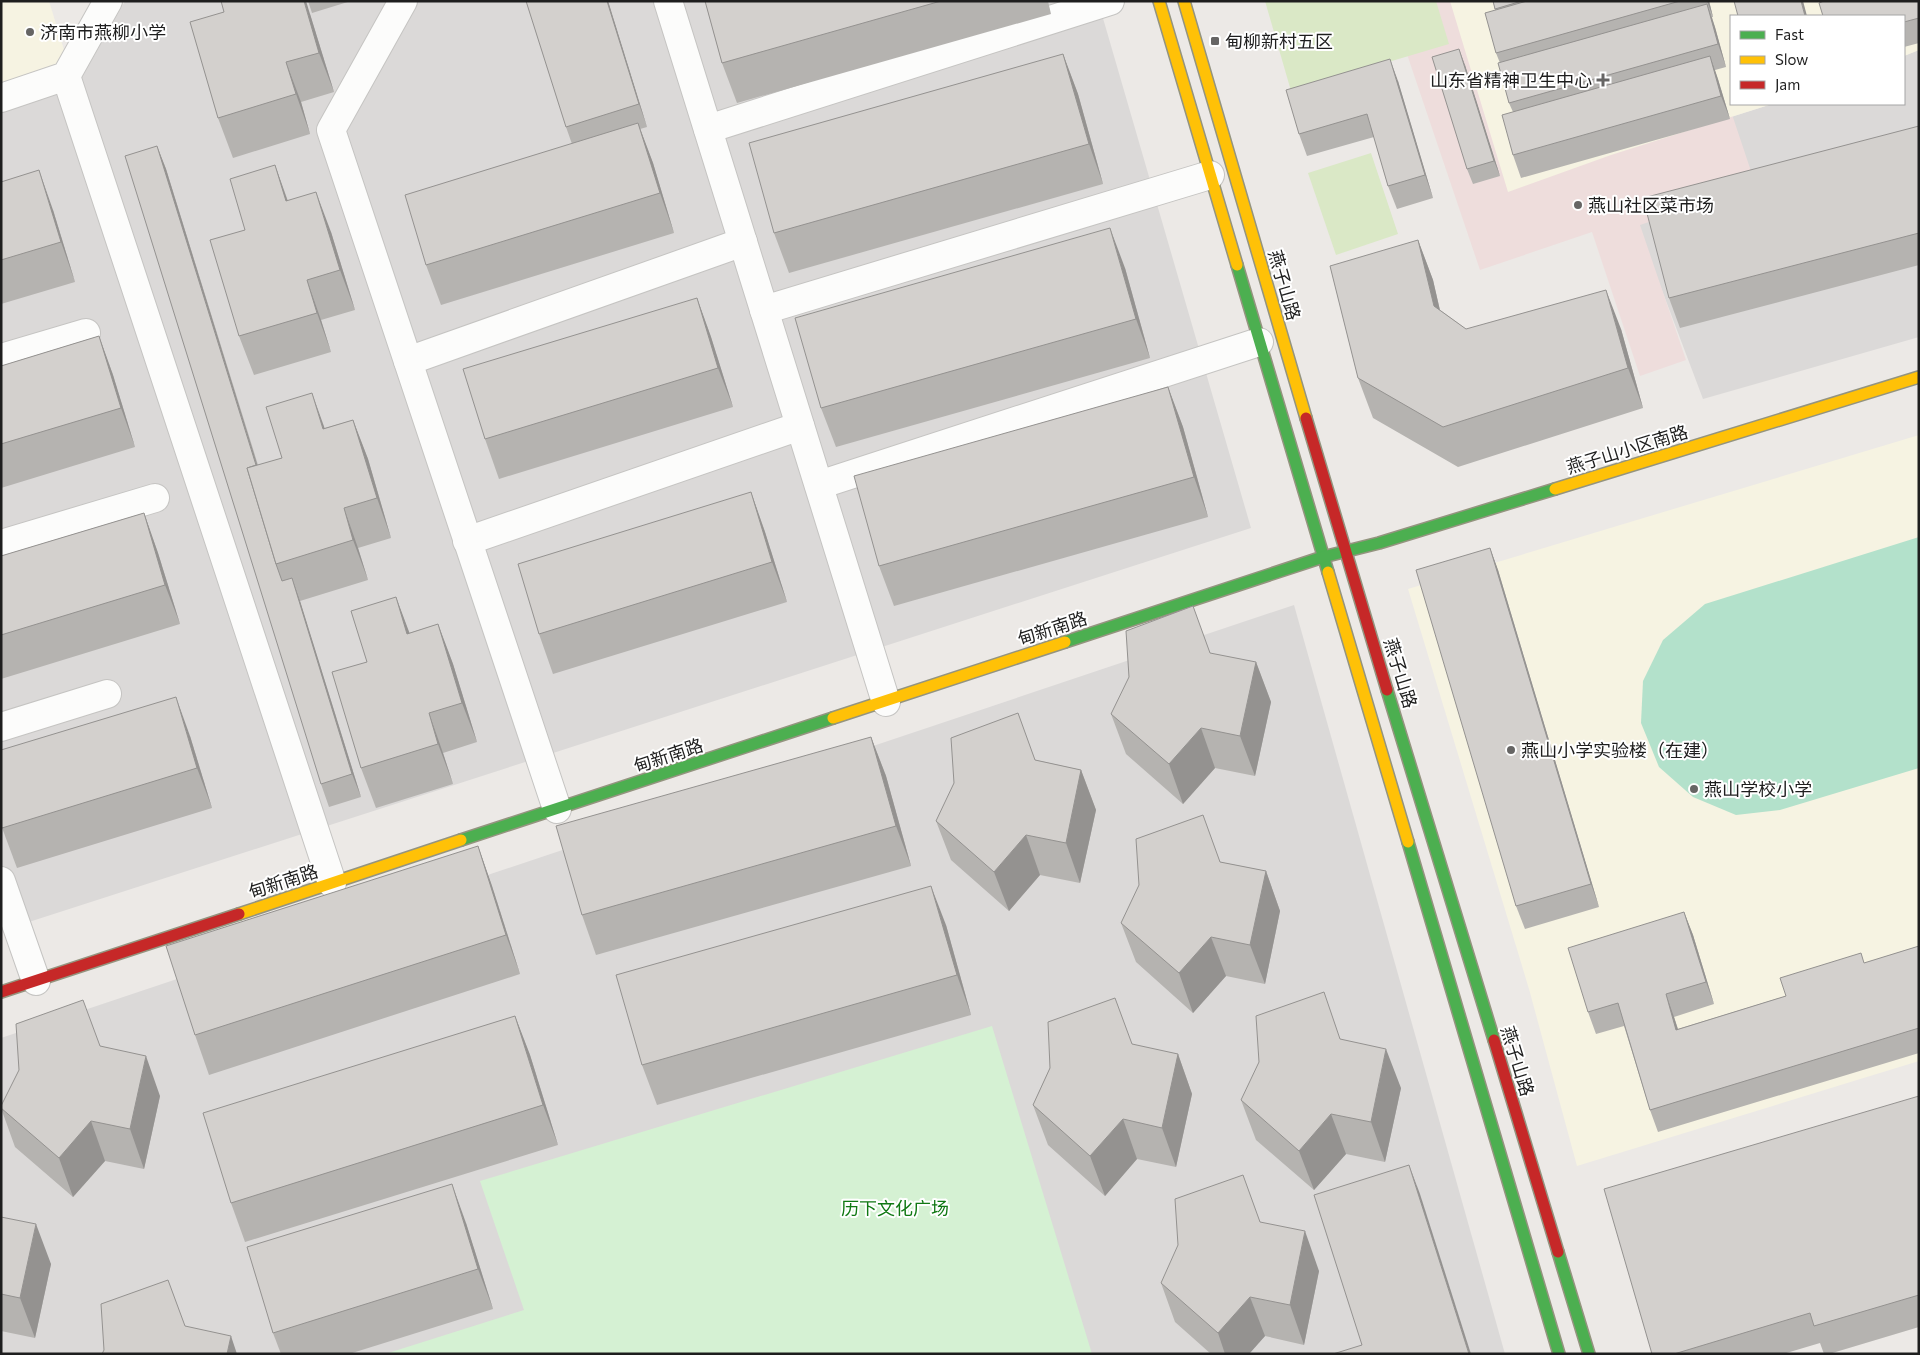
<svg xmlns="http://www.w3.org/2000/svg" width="1920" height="1355" viewBox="0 0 1920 1355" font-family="Commissioner,'Noto Sans SC',sans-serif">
	<rect width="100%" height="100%" fill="#ece9e6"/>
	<g fill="#dbd9d8">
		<path d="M125,1H1098L1251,528L1,931V110L80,81Z"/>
		<path d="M1919,50V337L1703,399L1611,155L1772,104H1904V56Z"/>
		<path d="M1294,605L1505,1354H1V1038Z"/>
	</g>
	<path fill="#eedddc" d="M1389,1H1694L1756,186L1640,225L1686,360L1640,376L1592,232L1480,270Z"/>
	<g fill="#f6f3e2">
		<path d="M1,1H49L68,63L1,84Z"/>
		<path d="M1450,1H1919V50L1904,56V16H1731V104H1772L1611,155L1508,192Z"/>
		<path d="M1919,435V1061L1577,1166L1529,989L1408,589Z"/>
	</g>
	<g fill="#dae8c6">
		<path d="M1265,1H1436L1449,44L1291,91Z"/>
		<path d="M1371,153L1398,234L1336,255L1308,173Z"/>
	</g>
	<path fill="#d5f1d3" d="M992,1026L1092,1354H385L524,1310L480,1181Z"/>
	<path fill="#b3e1cb" d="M1919,537V768L1780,810L1736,815L1693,797L1659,767L1641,723L1643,681L1663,640L1705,604Z"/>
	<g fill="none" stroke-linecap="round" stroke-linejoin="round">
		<defs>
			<g id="street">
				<path d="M403,1L331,130L557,809"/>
				<path d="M668,1L886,702"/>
				<path d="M66,76L332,883"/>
				<path d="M1,98L66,76L108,1"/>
				<path d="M708,129L1110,1"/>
				<path d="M764,310L1210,175"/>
				<path d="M1,358L86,333"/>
				<path d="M408,361L743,242"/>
				<path d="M819,485L1259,342"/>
				<path d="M467,541L800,426"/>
				<path d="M1,544L155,498"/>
				<path d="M1,727L107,694"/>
				<path d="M1,881L36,981"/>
			</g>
			<g id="fast">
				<path d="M1237,265L1328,572"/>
				<path d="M1065,642L1323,557L1379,543L1555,489"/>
				<path d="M1387,690L1494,1040"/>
				<path d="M461,840L833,718"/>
				<path d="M1408,842L1559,1354"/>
				<path d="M1558,1252L1589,1354"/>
			</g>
			<g id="slow">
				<path d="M1159,1L1237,265"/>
				<path d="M1184,1L1306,418"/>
				<path d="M1555,489L1919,377"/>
				<path d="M1328,572L1408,842"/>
				<path d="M833,718L1065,642"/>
				<path d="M239,914L461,840"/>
			</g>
			<g id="jam">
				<path d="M1306,418L1387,690"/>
				<path d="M1,992L239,914"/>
				<path d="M1494,1040L1558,1252"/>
			</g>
		</defs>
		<use href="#street" stroke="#c5c4c2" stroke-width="30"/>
		<use href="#fast" stroke="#94947f" stroke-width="14"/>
		<use href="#slow" stroke="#94947f" stroke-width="14"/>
		<use href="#jam" stroke="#94947f" stroke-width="14"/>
		<use href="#street" stroke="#fcfcfb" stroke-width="28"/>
		<use href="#fast" stroke="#4caf50" stroke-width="11"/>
		<use href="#slow" stroke="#ffc107" stroke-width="11"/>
		<use href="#jam" stroke="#c62828" stroke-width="11"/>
	</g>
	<g fill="#b5b3b0">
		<path d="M308,1H351L312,13Z"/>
		<path d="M608,1L647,127L640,129L653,163L674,233L441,305L426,265L572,144L566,127Z"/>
		<path d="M705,1H1048L1051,14L737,103L722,63Z"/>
		<path d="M1493,1H1709L1713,17H1712L1726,67L1715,70L1730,119L1521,178L1513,155V112L1509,103L1500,63L1496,53L1495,10Z"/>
		<path d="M1919,1V43L1904,47V16Z"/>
		<path d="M310,14L334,92L301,102L310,134L233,158L218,118Z"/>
		<path d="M1063,54L1078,94L1103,184L789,273L774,233Z"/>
		<path d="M1465,65L1500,176L1473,184L1467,169Z"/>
		<path d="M1398,81L1433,198L1397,209L1388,186L1374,137L1307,156L1299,134Z"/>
		<path d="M1919,126V265L1680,328L1669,298Z"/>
		<path d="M157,146L166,169L258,465L282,458L325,428L353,420L368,459L391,538L358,548L368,580L300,601L361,797L329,807L321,784Z"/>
		<path d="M275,165L288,201L331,232L355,310L321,320L331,352L254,375L239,336L245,230Z"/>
		<path d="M1,182L53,210L75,282L1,304Z"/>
		<path d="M1418,240L1433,280L1440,310L1466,329H1621L1643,408L1458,467L1373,418L1358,378Z"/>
		<path d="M1125,268L1150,358L836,447L821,408Z"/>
		<path d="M697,298L711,337L733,407L499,479L485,439Z"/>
		<path d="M99,336L113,375L135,447L1,488V366Z"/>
		<path d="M1168,387L1183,427L1208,517L894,606L879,566Z"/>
		<path d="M751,492L765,532L787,602L553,674L539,634Z"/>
		<path d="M144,513L158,553L180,624L1,679V556Z"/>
		<path d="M1490,548L1498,570L1599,907L1525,929L1516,906Z"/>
		<path d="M396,597L409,633L438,624L453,664L477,742L443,753L453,784L376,808L361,768L367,662Z"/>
		<path d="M1256,662L1271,702L1255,776L1215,768L1183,804L1126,754L1111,714Z"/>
		<path d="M190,736L212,808L17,868L1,825Z"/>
		<path d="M871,737L886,776L911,866L596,955L582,915Z"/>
		<path d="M1036,760L1081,770L1096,810L1080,883L1040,875L1009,911L951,860L936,821Z"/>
		<path d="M478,846L492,886L520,974L209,1075L195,1035Z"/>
		<path d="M1220,862L1266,871L1280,911L1265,984L1226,976L1193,1013L1136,962L1121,923Z"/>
		<path d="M1684,912L1693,935L1714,1004L1674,1017L1678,1029L1786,996L1865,963L1919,946V1053L1658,1132L1650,1110L1624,1026L1596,1034L1588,1012Z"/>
		<path d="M946,925L971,1015L657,1105L642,1065Z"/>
		<path d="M515,1016L530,1055L558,1145L245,1242L231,1203Z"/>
		<path d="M1132,1045L1178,1054L1192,1094L1176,1167L1137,1159L1105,1196L1048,1145L1033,1105L1050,1068Z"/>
		<path d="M100,1046L160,1096L144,1169L105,1161L73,1197L15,1147L1,1108V1106Z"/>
		<path d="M1401,1088L1385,1162L1346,1154L1314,1190L1256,1140L1241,1100Z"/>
		<path d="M1919,1096V1327L1829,1354H1824L1820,1343L1783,1354H1652Z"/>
		<path d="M1,1217L51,1264L35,1338L1,1331Z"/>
		<path d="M1260,1222L1319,1271L1304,1345L1265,1336L1249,1354H1211L1175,1322L1161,1283Z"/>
		<path d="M466,1223L493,1309L349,1354H281L273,1333Z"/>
	</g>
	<g fill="#949290">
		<path d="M304,1H306L334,92L319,53Z"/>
		<path d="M607,1H608L647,127L639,104Z"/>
		<path d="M1707,1H1709L1713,17Z"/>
		<path d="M1801,1H1803L1807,16H1805Z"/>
		<path d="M1707,4L1715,27L1726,67L1718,44Z"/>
		<path d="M1459,49L1465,65L1500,176L1494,161Z"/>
		<path d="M1063,54L1078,94L1103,184L1089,144Z"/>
		<path d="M1710,56L1718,79L1730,119L1721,96Z"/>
		<path d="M1390,59L1398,81L1433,198L1425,175Z"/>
		<path d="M286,62L301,102L310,134L296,94Z"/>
		<path d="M638,123L653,163L674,233L660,193Z"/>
		<path d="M157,146L166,169L270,506L262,483Z"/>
		<path d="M275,165L289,205L286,201Z"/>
		<path d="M39,170L53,210L75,282L61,242Z"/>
		<path d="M316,192L331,232L355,310L340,270Z"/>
		<path d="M1110,228L1125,268L1150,358L1136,319Z"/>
		<path d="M1418,240L1433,280L1448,346L1434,306Z"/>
		<path d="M307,280L321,320L331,352L317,313Z"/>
		<path d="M1606,290L1621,329L1643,408L1628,368Z"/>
		<path d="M697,298L711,337L733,407L718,368Z"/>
		<path d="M99,336L113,375L135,447L121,408Z"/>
		<path d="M1168,387L1183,427L1208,517L1194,477Z"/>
		<path d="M312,393L326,432L323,429Z"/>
		<path d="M353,420L368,459L391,538L377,498Z"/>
		<path d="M751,492L765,532L787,602L772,562Z"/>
		<path d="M344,508L358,548L368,580L353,540Z"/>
		<path d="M144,513L158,553L180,624L165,585Z"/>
		<path d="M1490,548L1498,570L1599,907L1591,884Z"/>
		<path d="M292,578L300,601L361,797L352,774Z"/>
		<path d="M396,597L411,637L407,634Z"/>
		<path d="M438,624L453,664L477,742L462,703Z"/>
		<path d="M1256,662L1271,702L1255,776L1240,736Z"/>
		<path d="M176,697L190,736L212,808L197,768Z"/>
		<path d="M429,713L443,753L453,784L438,744Z"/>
		<path d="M1201,728L1215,768L1183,804L1169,764Z"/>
		<path d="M871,737L886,776L911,866L896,826Z"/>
		<path d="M1081,770L1096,810L1080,883L1066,843Z"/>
		<path d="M1026,835L1040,875L1009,911L994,872Z"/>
		<path d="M478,846L492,886L520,974L506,935Z"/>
		<path d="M1266,871L1280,911L1265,984L1250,945Z"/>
		<path d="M931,886L946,925L971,1015L957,975Z"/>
		<path d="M1684,912L1693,935L1714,1004L1706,982Z"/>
		<path d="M1211,937L1226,976L1193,1013L1179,973Z"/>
		<path d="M1666,994L1674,1017L1685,1052L1676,1030Z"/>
		<path d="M515,1016L530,1055L558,1145L543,1105Z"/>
		<path d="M1386,1049L1401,1088L1385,1162L1371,1122Z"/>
		<path d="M1178,1054L1192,1094L1176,1167L1162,1128Z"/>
		<path d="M146,1056L160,1096L144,1169L130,1129Z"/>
		<path d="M1331,1114L1346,1154L1314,1190L1299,1151Z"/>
		<path d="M1123,1119L1137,1159L1105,1196L1090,1156Z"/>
		<path d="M91,1121L105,1161L73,1197L59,1158Z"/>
		<path d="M1409,1165L1420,1194L1471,1354H1469Z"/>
		<path d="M452,1184L466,1223L493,1309L478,1269Z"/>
		<path d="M36,1224L51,1264L35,1338L20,1298Z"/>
		<path d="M1305,1231L1319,1271L1304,1345L1290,1305Z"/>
		<path d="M1250,1297L1265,1336L1249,1354H1225L1218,1333Z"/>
		<path d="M231,1336L237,1354H227Z"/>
	</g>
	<g fill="#d3d0cd" stroke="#949290">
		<path d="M221,1H304L319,53L286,62L296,94L218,118L190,22L224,12Z"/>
		<path d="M526,1H607L639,104L566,127Z"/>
		<path d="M705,1H941L722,63Z"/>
		<path d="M1493,1H1522L1495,9Z"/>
		<path d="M1527,1H1680L1496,53L1485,13Z"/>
		<path d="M1734,1H1801L1805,16H1738Z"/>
		<path d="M1824,1H1919V18L1904,22V16H1823L1819,3Z"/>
		<path d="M1707,4L1718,44L1509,103L1498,63Z"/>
		<path d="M1459,49L1494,161L1467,169L1432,57Z"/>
		<path d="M1063,54L1089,144L774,233L749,143Z"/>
		<path d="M1710,56L1721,96L1513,155L1502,115Z"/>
		<path d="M1390,59L1425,175L1388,186L1367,114L1299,134L1286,90Z"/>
		<path d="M638,123L660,193L426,265L405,195Z"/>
		<path d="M1919,126V233L1669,298L1643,198Z"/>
		<path d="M157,146L256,465L247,468L276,564L282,581L292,578L352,774L321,784L125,156Z"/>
		<path d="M275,165L286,201L316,192L340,270L307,280L317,313L239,336L210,240L245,230L230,179Z"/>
		<path d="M39,170L61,242L1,260V182Z"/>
		<path d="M1110,228L1136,319L821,408L795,318Z"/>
		<path d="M1418,240L1434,306L1466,329L1606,290L1628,368L1443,427L1358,378L1330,266Z"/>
		<path d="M697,298L718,368L485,439L463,369Z"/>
		<path d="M99,336L121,408L1,444V366Z"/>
		<path d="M1168,387L1194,477L879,566L854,476Z"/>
		<path d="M312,393L323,429L353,420L377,498L344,508L353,540L276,564L247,468L282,458L266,407Z"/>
		<path d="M751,492L772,562L539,634L518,564Z"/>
		<path d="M144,513L165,585L1,635V556Z"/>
		<path d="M1490,548L1591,884L1516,906L1416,570Z"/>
		<path d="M396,597L407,634L438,624L462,703L429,713L438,744L361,768L332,672L367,662L351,611Z"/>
		<path d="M1193,606L1210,653L1256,662L1240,736L1201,728L1169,764L1111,714L1129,677L1126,631Z"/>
		<path d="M176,697L197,768L2,828L1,825V750Z"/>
		<path d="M1018,713L1035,760L1081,770L1066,843L1026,835L994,872L936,821L954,783L951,738Z"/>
		<path d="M871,737L896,826L582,915L556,826Z"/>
		<path d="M1203,815L1220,862L1266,871L1250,945L1211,937L1179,973L1121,923L1139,885L1136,839Z"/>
		<path d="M478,846L506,935L195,1035L166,946Z"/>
		<path d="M931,886L957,975L642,1065L616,975Z"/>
		<path d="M1684,912L1706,982L1666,994L1676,1030L1786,996L1780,978L1861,953L1864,963L1919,946V1028L1650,1110L1618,1003L1588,1012L1568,948Z"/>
		<path d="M1324,992L1340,1039L1386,1049L1371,1122L1331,1114L1299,1151L1241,1100L1259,1062L1256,1016Z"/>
		<path d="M1115,998L1132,1044L1178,1054L1162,1128L1123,1119L1090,1156L1033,1105L1050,1068L1048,1022Z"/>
		<path d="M83,1000L100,1046L146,1056L130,1129L91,1121L59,1158L1,1108V1106L19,1070L16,1024Z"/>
		<path d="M515,1016L543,1105L231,1203L203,1113Z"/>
		<path d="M1919,1096V1295L1814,1326L1810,1313L1674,1354H1652L1604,1189Z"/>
		<path d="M1409,1165L1469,1354H1333L1362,1345L1314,1195Z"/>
		<path d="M1243,1175L1260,1222L1305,1231L1290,1305L1250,1297L1218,1333L1161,1283L1178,1245L1175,1199Z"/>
		<path d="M452,1184L478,1269L273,1333L247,1247Z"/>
		<path d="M1,1217L36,1224L20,1298L1,1294Z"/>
		<path d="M168,1280L185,1326L231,1336L227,1354H102L104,1350L101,1304Z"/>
	</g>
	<g fill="#666564" stroke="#fff" stroke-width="2">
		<circle cx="30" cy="32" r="5"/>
		<rect x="1210" y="36" width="10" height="10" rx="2.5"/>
		<path d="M1600.5 72.5h5v5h5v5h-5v5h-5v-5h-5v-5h5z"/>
		<circle cx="1578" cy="205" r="5"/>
		<circle cx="1511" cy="750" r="5"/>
		<circle cx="1694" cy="789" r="5"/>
	</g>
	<g text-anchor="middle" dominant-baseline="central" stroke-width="4" stroke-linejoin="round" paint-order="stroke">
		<g font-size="18" fill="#1e1e1e" stroke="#fff" text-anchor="start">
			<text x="40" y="32">济南市燕柳小学</text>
			<text x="1225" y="41">甸柳新村五区</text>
			<text x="1592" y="80" text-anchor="end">山东省精神卫生中心</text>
			<text x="1588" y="205">燕山社区菜市场</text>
			<text x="1521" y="750">燕山小学实验楼（在建）</text>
			<text x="1704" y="789">燕山学校小学</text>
		</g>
		<g font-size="18" fill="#1e1e1e" stroke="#fff">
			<text transform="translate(1285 285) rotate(74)">燕子山路</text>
			<text transform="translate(1627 449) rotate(-17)">燕子山小区南路</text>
			<text transform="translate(1052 628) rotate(-18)">甸新南路</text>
			<text transform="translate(1401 673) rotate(73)">燕子山路</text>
			<text transform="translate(668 755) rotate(-18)">甸新南路</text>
			<text transform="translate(283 881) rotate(-18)">甸新南路</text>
			<text transform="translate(1518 1061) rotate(73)">燕子山路</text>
		</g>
		<g font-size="18" fill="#107813" stroke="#fff">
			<text x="895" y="1208">历下文化广场</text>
		</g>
	</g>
	<rect width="1920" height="1355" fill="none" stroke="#1e1e1e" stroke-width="5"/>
	<rect x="1730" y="15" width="175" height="90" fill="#ffffff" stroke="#a5a5a5"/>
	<rect x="1740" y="31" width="25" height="8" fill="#4caf50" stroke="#a5a5a5"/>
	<text x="1775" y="40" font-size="15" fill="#1e1e1e">Fast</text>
	<rect x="1740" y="56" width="25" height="8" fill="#ffc107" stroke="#a5a5a5"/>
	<text x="1775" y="65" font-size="15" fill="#1e1e1e">Slow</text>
	<rect x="1740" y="81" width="25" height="8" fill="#c62828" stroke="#a5a5a5"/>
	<text x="1775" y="90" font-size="15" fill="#1e1e1e">Jam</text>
</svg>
